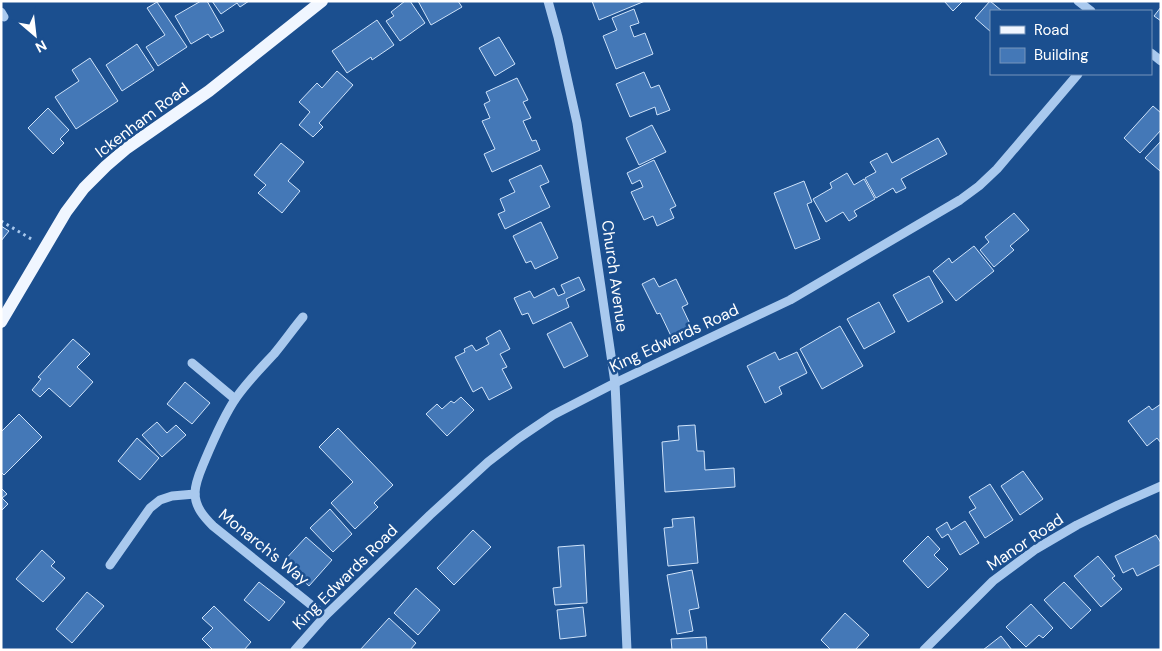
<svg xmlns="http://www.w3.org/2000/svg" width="1162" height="651" viewBox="0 0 1162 651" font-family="'DM Sans',sans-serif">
	<rect width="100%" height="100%" fill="#1b4f8f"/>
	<g fill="#4478b7" stroke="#cfe3fa">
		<path d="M201,1H207L224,31L211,38L208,34L191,44L175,16Z"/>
		<path d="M212,1H249L240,7L237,3L221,14Z"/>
		<path d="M405,1H410L425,23L400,41L386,21L394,16L391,12Z"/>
		<path d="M418,1H458L462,7L431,25Z"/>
		<path d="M592,1H645L599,20Z"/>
		<path d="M944,1H963L953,11Z"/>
		<path d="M990,1L1002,11H991V32L975,18Z"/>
		<path d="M157,2L187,47L158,66L146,47L165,35L147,8Z"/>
		<path d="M1161,7V21L1154,16Z"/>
		<path d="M634,9L639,23L630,26L634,37L645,33L653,54L616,69L603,36L617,30L612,18Z"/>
		<path d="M377,20L394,45L372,60L371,57L347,73L332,51Z"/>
		<path d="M499,37L515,64L495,76L479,48Z"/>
		<path d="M137,44L154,70L122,91L106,65Z"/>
		<path d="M90,58L118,101L76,129L55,97L79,81L72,70Z"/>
		<path d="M337,71L353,85L319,123L323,127L313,137L299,125L310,112L299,102L317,83L322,88Z"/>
		<path d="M644,72L651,88L659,85L670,110L657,115L655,107L630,117L616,84Z"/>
		<path d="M517,78L528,100L523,102L531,118L523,121L532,141L536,140L540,150L492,172L484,154L495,149L482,121L490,118L484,104L490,101L486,92Z"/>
		<path d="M1153,106L1161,113V130L1140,153L1124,138Z"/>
		<path d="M48,108L69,130L60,139L64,143L53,154L28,128Z"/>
		<path d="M652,125L666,152L639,165L626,138Z"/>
		<path d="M938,138L947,154L901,179L906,188L896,193L893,188L876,198L865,178L876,172L870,162L887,153L892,163Z"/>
		<path d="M1161,141V171H1160L1145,158Z"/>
		<path d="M281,143L304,162L288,181L300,191L282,213L258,193L266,185L254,175Z"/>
		<path d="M654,160L676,206L670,209L674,218L657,226L653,216L644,220L631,192L643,187L640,180L632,184L627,173Z"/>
		<path d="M541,165L549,182L540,186L550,207L505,229L498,214L505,211L500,199L515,192L509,180Z"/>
		<path d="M847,173L854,185L864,179L875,199L854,211L857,216L849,221L843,212L826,222L813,199L832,188L830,183Z"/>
		<path d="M804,181L812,202L807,204L820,239L795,249L774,193Z"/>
		<path d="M1014,213L1029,230L1010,246L1014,250L994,267L980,250L989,242L985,237Z"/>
		<path d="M541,222L558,258L535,269L531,261L526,263L513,236Z"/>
		<path d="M1,226L9,231L1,241Z"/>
		<path d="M974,246L994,271L956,301L933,271L949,258L952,263Z"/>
		<path d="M929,276L943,302L908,322L893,295Z"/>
		<path d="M579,277L585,290L566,299L569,307L533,324L528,313L522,315L514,298L530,291L534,298L554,288L558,296L565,293L561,285Z"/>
		<path d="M654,278L659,287L676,279L688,304L682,307L691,326L671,336L660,313L657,314L642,284Z"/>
		<path d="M879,302L895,332L864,349L847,319Z"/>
		<path d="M571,322L588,356L564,368L547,334Z"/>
		<path d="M840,326L863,366L822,389L800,349Z"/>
		<path d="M500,330L510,349L500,354L507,367L502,369L512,388L489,400L482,387L473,392L455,357L465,352L464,349L472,345L476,351L489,344L486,338Z"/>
		<path d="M73,339L90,354L77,367L93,382L70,407L49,388L40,397L32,390L41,379L38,377Z"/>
		<path d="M775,352L779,360L797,352L807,373L779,387L782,394L765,403L747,366Z"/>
		<path d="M185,382L210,403L192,424L167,404Z"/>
		<path d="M461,397L474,410L447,436L426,414L437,404L442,409L451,401L454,403Z"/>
		<path d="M1161,404V443L1157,438L1147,446L1128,421L1149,406L1152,410Z"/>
		<path d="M19,414L42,437L4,475L1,472V432Z"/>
		<path d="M157,422L167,433L176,425L186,435L162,457L142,435Z"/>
		<path d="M695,425L697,451H704L705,470L734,468L735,487L665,492L662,442L679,440L678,426Z"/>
		<path d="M338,428L393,485L374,503L378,507L355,529L331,503L353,482L319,447Z"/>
		<path d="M137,438L159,458L140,480L118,461Z"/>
		<path d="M1023,471L1043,499L1020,515L1001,486Z"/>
		<path d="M990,484L1013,520L985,538L969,512L976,508L969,497Z"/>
		<path d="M1,488L7,494L2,498L8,504L1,511Z"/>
		<path d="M330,509L352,534L333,552L310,528Z"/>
		<path d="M694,517L698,563L668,566L664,528L673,527L672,519Z"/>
		<path d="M965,521L979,543L960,555L948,534L942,538L936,529L947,522L951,530Z"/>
		<path d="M473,530L491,547L454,585L437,568Z"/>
		<path d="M1156,535L1161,543V564L1137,576L1133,568L1123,573L1115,556Z"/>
		<path d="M928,536L940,549L934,555L948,569L928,588L903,561Z"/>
		<path d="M306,537L332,560L309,586L283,562Z"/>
		<path d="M584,545L587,603L555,605L553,588L561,587L558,547Z"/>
		<path d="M42,550L55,562L51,566L65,578L43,602L16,579Z"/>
		<path d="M1098,556L1115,576L1112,578L1122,589L1101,607L1074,576Z"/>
		<path d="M692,570L699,608L689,610L693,631L677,634L667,575Z"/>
		<path d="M259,582L285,602L269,621L244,600Z"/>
		<path d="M1064,582L1091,610L1071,629L1044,600Z"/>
		<path d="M416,588L440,610L418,635L394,613Z"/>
		<path d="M87,592L104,606L72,643L56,629Z"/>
		<path d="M1031,604L1053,628L1043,638L1039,635L1026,647L1006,627Z"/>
		<path d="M214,606L251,642L244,650H213L202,639L213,628L202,618Z"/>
		<path d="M583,607L586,636L560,639L557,610Z"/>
		<path d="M845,613L869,635L855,650H831L821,640Z"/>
		<path d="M389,618L416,643L410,650H360Z"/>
		<path d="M1001,636L1012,650H983Z"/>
		<path d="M706,637L707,650H672L671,639Z"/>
	</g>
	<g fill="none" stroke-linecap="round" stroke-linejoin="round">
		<path stroke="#a9c9ee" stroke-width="3" stroke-dasharray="2.5 4" stroke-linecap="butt" d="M1,221L33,240"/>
		<g stroke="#a9c9ee" stroke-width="9">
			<path d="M548,1L558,37L577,123L615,383L627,650"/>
			<path d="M1078,1L1091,11"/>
			<path d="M1,12L4,17"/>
			<path d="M1151,53L1161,61"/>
			<path d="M303,317C293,329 284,342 274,354C261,368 247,382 236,398C225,414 213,441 205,460C201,470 195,482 195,493C195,507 204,517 213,526L325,616"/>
			<path d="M192,363L235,399"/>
			<path d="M110,565L150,508L160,500L172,496L195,494"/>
			<path d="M295,650L325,616L430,515L488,462L519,438L553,415L615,383L790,300L960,200L979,186L997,169L1078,74"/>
			<path d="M924,650L993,581L1036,549L1077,525L1118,505L1161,486"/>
		</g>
		<path stroke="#f0f6ff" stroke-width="12" d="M1,322L66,212L84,188L106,166L127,148L209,91L322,1"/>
	</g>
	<g text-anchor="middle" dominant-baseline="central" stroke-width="5" stroke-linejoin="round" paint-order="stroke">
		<g font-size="16" fill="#fff" stroke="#1b4f8f">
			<text transform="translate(142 120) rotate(-37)">Ickenham Road</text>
			<text transform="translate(615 276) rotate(82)">Church Avenue</text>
			<text transform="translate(674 338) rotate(-25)">King Edwards Road</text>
			<text transform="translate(1025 542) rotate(-34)">Manor Road</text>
			<text transform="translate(264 547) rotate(39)">Monarch's Way</text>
			<text transform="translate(345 577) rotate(-45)">King Edwards Road</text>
		</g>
	</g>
	<rect width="1162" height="651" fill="none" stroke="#ffffff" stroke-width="5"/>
	<rect x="990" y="10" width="162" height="65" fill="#1b4f8f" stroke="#7695bc"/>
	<rect x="1000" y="26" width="25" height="8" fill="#f0f6ff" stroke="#7695bc"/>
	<text x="1034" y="35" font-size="15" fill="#ffffff">Road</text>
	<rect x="1000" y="48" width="25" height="15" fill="#4478b7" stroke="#7695bc"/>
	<text x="1034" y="60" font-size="15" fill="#ffffff">Building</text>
	<g transform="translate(35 35) rotate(152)" stroke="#1b4f8f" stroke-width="4" paint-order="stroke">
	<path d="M0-4L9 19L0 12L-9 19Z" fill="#ffffff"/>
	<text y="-8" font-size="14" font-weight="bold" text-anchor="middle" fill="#ffffff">N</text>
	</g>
</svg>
